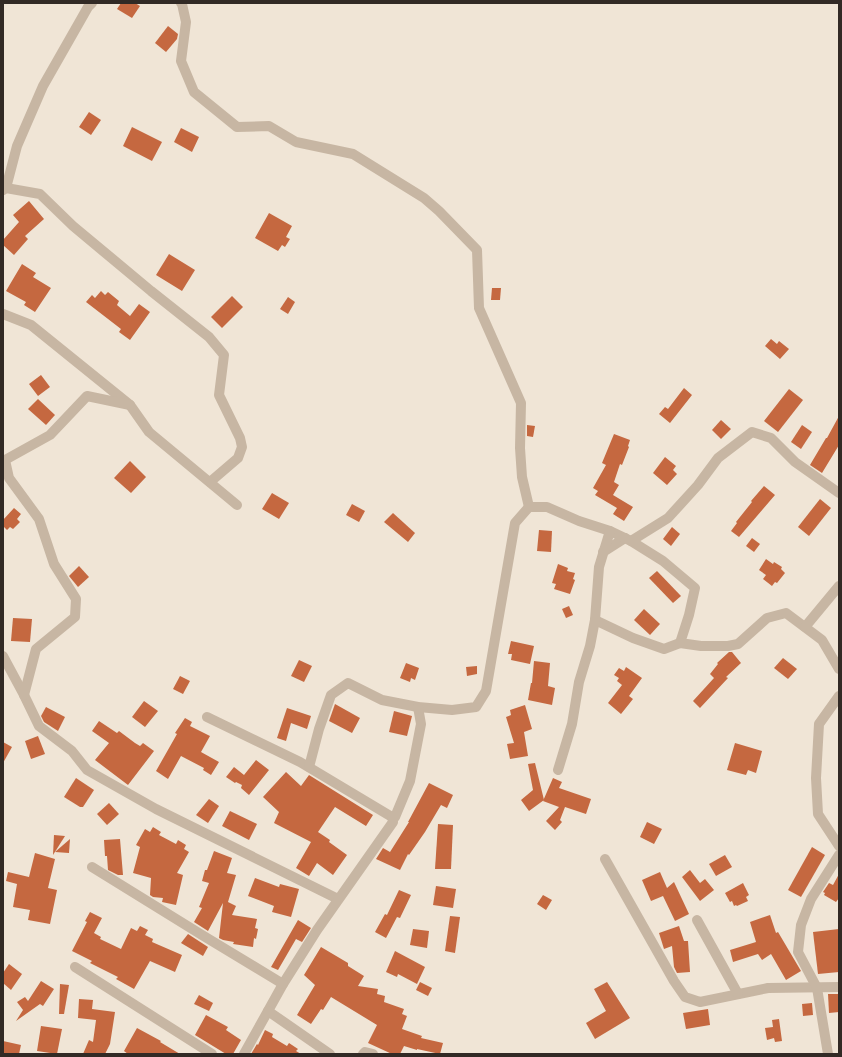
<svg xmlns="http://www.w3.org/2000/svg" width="842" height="1057" viewBox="0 0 842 1057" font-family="Manrope,sans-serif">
	<rect width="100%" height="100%" fill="#f0e5d6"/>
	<g fill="#c56840">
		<path d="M121,3H135L140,6L132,18L117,9Z"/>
		<path d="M168,26L178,34L177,39L166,52L155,43Z"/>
		<path d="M89,112L101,120L91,135L79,127Z"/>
		<path d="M132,127L162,142L152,161L123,146Z"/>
		<path d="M181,128L199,137L192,152L174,142Z"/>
		<path d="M29,201L44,219L25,236L28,239L14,255L3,245V240L19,222L13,215Z"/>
		<path d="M269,213L292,226L286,237L290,239L285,247L282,245L278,251L255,238Z"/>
		<path d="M169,254L195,270L182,291L156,275Z"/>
		<path d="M22,264L36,273L33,277L51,288L35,312L24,305L26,302L6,291Z"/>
		<path d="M492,288H501L500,300H491Z"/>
		<path d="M101,291L105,295L108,292L119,301L117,305L130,316L139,304L150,312L130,340L119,332L121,329L86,302L92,295L95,298Z"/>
		<path d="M232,296L243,307L222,328L211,317Z"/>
		<path d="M288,297L295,302L288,314L280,309Z"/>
		<path d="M771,339L777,344L779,341L789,349L780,359L765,346Z"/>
		<path d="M41,375L50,387L38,396L29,384Z"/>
		<path d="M684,388L692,395L670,423L659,414L665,407L668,409Z"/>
		<path d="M789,389L803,400L778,432L764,421Z"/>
		<path d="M38,399L55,415L46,425L28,409Z"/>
		<path d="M839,416V445L822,473L810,465L826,438H827Z"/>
		<path d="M721,420L731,429L721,439L712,430Z"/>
		<path d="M527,425L535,426L533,437L527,436Z"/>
		<path d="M802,425L812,432L801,449L791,442Z"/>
		<path d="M614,434L630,440L628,446L629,447L622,465L620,464L614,482L619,485L613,495L633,507L624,521L613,514L617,508L595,495L598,491L593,488L606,465L602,463Z"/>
		<path d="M665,457L676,466L673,470L677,474L667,485L653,473Z"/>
		<path d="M130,461L146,477L131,493L114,478Z"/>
		<path d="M764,486L775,495L739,537L731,531L737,523L736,522L752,502L751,501Z"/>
		<path d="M272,493L289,503L279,519L262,509Z"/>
		<path d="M820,499L831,508L809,536L798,527Z"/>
		<path d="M352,504L365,511L359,522L346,515Z"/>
		<path d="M14,508L21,514L17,519L20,522L13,529L10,527L7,530L3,526V520Z"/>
		<path d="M393,513L415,533L408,542L384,522Z"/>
		<path d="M672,527L680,534L671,546L663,539Z"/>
		<path d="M539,530L552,531L551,552L537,551Z"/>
		<path d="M752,538L760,544L754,552L746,546Z"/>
		<path d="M766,559L773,564L774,562L782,567L781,569L785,573L777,583L775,582L772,586L763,579L766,575L759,570Z"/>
		<path d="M558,564L568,568L567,571L575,573L573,579L575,580L570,594L554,589L556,584L552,583Z"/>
		<path d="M79,566L89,577L78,587L69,576Z"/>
		<path d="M657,571L681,596L673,603L649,578Z"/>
		<path d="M569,606L573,615L566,618L562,609Z"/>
		<path d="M644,609L660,624L650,635L634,620Z"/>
		<path d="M13,618L32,619L30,642L11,641Z"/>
		<path d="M511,641L534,646L530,664L511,660L512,654H508Z"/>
		<path d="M729,652H732L741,663L726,677L728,678L700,708L693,701L714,678L710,674L718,664L717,663Z"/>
		<path d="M783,658L797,669L788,679L774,668Z"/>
		<path d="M299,660L312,666L304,682L291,676Z"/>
		<path d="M534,661L550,663L548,686L555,688L552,705L528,700L531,683H532Z"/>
		<path d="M406,663L419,668L415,680L411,678L410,682L400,678Z"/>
		<path d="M477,666V674L467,676L466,667Z"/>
		<path d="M626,667L642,678L629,696L633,699L621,714L608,703L622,685L617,681L619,678L614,675L619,668L624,671Z"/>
		<path d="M180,676L190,681L183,694L173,689Z"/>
		<path d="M144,701L158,711L145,727L132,717Z"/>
		<path d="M335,704L360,718L352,733L329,721Z"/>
		<path d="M525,705L532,729L524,732L528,756L510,759L507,744L514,743L506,717L511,715L510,710Z"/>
		<path d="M46,707L65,717L58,731L44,722L41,716Z"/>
		<path d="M287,708L311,716L307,729L291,723L286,741L277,738Z"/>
		<path d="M394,711L412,716L407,736L389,732Z"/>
		<path d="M185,718L192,722L190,726L210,736L201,752L219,762L211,775L203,770L204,768L181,756L168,779L156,771L177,734L175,733Z"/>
		<path d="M99,721L117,733L119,731L135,743L140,746L143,743L154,751L128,785L95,760L109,743L92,731Z"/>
		<path d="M38,736L45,754L31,759L25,741Z"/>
		<path d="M3,742L12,747L3,763Z"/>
		<path d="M735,743L762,751L756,773L748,770L746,775L727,770Z"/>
		<path d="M256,760L269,770L249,795L241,788L242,785L236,782L235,783L226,777L234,767L244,775Z"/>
		<path d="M535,763L544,800L529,811L521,800L533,790L528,764Z"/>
		<path d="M286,772L301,786L309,775L373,815L366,826L335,807L318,832L330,840L329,842L347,855L333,875L317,863L309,876L296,868L311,842L274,823L279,812L263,797Z"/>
		<path d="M76,778L94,790L83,807H80L64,797Z"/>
		<path d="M553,778L562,782L559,788L591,799L586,814L565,807L560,820L562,822L555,830L546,821L559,807L543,801Z"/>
		<path d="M429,783L453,795L447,808L441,805L425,832L409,855L408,854L400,870L376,859L383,848L390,852L409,822H408Z"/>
		<path d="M209,799L219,806L208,823L196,815Z"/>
		<path d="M109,803L119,814L107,825L97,814Z"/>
		<path d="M230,811L257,824L249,840L222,826Z"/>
		<path d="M647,822L662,829L654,844L640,837Z"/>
		<path d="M438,824L453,825L451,869H435Z"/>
		<path d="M153,827L161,832L159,835L176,844L178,840L186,845L184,849L189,852L177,873L183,875L176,905L162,902L163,898L153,897L150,895L151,878L133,873L140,847L136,845L145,829L150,832Z"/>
		<path d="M54,835L65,836L53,855Z"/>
		<path d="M70,839L69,853L55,852Z"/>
		<path d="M120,839L123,875H118L108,870L107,856H105L104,840Z"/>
		<path d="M812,847L825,855L801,897L788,890Z"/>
		<path d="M214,851L232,858L227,873L236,875L228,902L236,906L232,915L257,919L255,928L258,929L256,939L254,938L253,947L233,944L234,942L223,940L219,938L223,903L208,931L194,922L202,908L199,907L209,883L202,881L205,870H207Z"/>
		<path d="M35,853L55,859L48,888L57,890L50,924L28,920L30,910L13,907L17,884L6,881L8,872L29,877Z"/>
		<path d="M725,855L732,867L716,876L709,864Z"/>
		<path d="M690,870L700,883L705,879L714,890L700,901L682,877Z"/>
		<path d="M660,872L667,888L674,882L689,914L675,921L663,896L651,901L642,880Z"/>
		<path d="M839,874V898L836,902L824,895L825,893L823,892L829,883L833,885Z"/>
		<path d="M255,878L279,887L280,884L299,889L291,917L272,912L274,906L248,896Z"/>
		<path d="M743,883L749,895L746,897L748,901L737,906L736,905L734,906L732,901L730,902L725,893Z"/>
		<path d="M436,886L456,889L453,908L433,905Z"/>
		<path d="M399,890L411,895L400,918L397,917L386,938L375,932L385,914L387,915Z"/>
		<path d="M543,895L552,900L546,910L537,904Z"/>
		<path d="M90,912L102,918L94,933L101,937L100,939L121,949L131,928L137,931L140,926L148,930L145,935L153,939L152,942L182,955L175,972L150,961L134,989L116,979L118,977L90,963L92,961L72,951L87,922L85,921Z"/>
		<path d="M770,915L776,933L778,932L801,971L786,980L771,954L762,960L758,954L733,962L730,950L756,942L750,922Z"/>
		<path d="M450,916L460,917L455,953L445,951Z"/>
		<path d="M298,920L311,928L302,942L296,939L278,970L271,967Z"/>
		<path d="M679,926L684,941H688L690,972L677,973L674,967L672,946L664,949L659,933Z"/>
		<path d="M413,929L429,931L427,948L410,945Z"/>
		<path d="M839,929V972L818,974L813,932Z"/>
		<path d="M188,934L208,947L203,956L181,943Z"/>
		<path d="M321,947L348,963V966L364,976L358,986L378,989L377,994L385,996L384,1002L404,1009L402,1014L407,1016L402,1029L422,1036L421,1038L443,1043L440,1054L417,1049V1050L404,1046L400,1054H392L368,1043L377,1025L331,997L323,1010L321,1009L311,1024L297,1015L315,985L304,975Z"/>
		<path d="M395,951L425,967L417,984L398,974L397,977L386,972Z"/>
		<path d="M9,964L22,974L11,990L3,983V973Z"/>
		<path d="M41,981L54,989L43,1006L40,1004L16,1021L23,1010L17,1002L25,997L28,1001Z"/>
		<path d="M420,982L432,988L428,996L416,990Z"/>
		<path d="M607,982L630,1018L595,1039L586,1023L606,1011L594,989Z"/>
		<path d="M60,984L69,985L64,1014H59Z"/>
		<path d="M828,994H839V1012L829,1013Z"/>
		<path d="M199,995L213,1003L209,1011L194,1004Z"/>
		<path d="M79,999L93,1000L92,1009L115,1012L110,1044L105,1054H83L89,1040L93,1042L96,1020L78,1018Z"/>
		<path d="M812,1003L813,1015L803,1016L802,1004Z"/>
		<path d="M708,1009L710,1025L686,1029L683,1013Z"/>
		<path d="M206,1015L228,1027L226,1030L241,1040L233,1054H226L195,1035Z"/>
		<path d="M779,1019L782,1041L775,1042L774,1038L767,1040L765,1028L773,1027L772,1020Z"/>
		<path d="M41,1026L62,1029L57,1054L37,1051Z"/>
		<path d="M137,1028L161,1041L160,1042L180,1054H128L124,1051Z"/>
		<path d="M265,1030L273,1034L272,1037L287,1046L289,1043L298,1049L296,1051L301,1054H251L257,1044L258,1045Z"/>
		<path d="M3,1041L21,1045L19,1054H3Z"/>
	</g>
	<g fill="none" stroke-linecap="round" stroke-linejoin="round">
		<g stroke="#c7b6a3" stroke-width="10">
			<path d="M181,3L182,4L186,22L181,61L194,92L237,127L269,126L296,142L353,154L424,198L439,211L477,250L479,308L521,403L520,448L522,477L529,507"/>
			<path d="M6,188L17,146L43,86L88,7L92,3"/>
			<path d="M3,190L6,188L40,194L73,226L151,291L209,337L224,355L219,395L240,438L242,447L238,458L210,482"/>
			<path d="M3,314L31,325L130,405L149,432L237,505"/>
			<path d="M631,541L663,561L695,588L689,615L680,643L701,646H728L738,644L767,618L786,613L822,640L839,669"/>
			<path d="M603,552L625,538"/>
			<path d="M595,620L633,638L664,649L680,643"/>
			<path d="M805,627L839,586"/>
			<path d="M3,656L24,695L39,726L72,751L87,770L156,809L338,899"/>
			<path d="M24,695L36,649L75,617L76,599L54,564L39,519L9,478L5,460L50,435L87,396L130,405"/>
			<path d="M839,696L819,724L816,778L818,814L839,846"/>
			<path d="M207,717L300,762L392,817L393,822L317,930L283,984L244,1054"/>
			<path d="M309,767L319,729L331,695L348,683L382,700L418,707L452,710L476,707L486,691L515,523L529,507H547L579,521L610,531L631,541L668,518L698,485L718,458L752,432L771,438L795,462L839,493"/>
			<path d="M558,770L572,724L579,682L590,646L595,620L599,567L610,531"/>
			<path d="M392,817H395L410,781L421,724L418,707"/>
			<path d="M605,859L674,981L685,997L700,1002L768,988L839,987"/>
			<path d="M92,867L202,935L283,984"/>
			<path d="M697,920L738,994"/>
			<path d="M75,967L212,1054"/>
			<path d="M268,1011L330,1054"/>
			<path d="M363,1054L365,1052L373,1054"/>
			<path d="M828,1054L817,988L798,952L801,925L811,899L839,855"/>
		</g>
	</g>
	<rect width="842" height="1057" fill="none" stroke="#322a25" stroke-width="8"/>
</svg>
